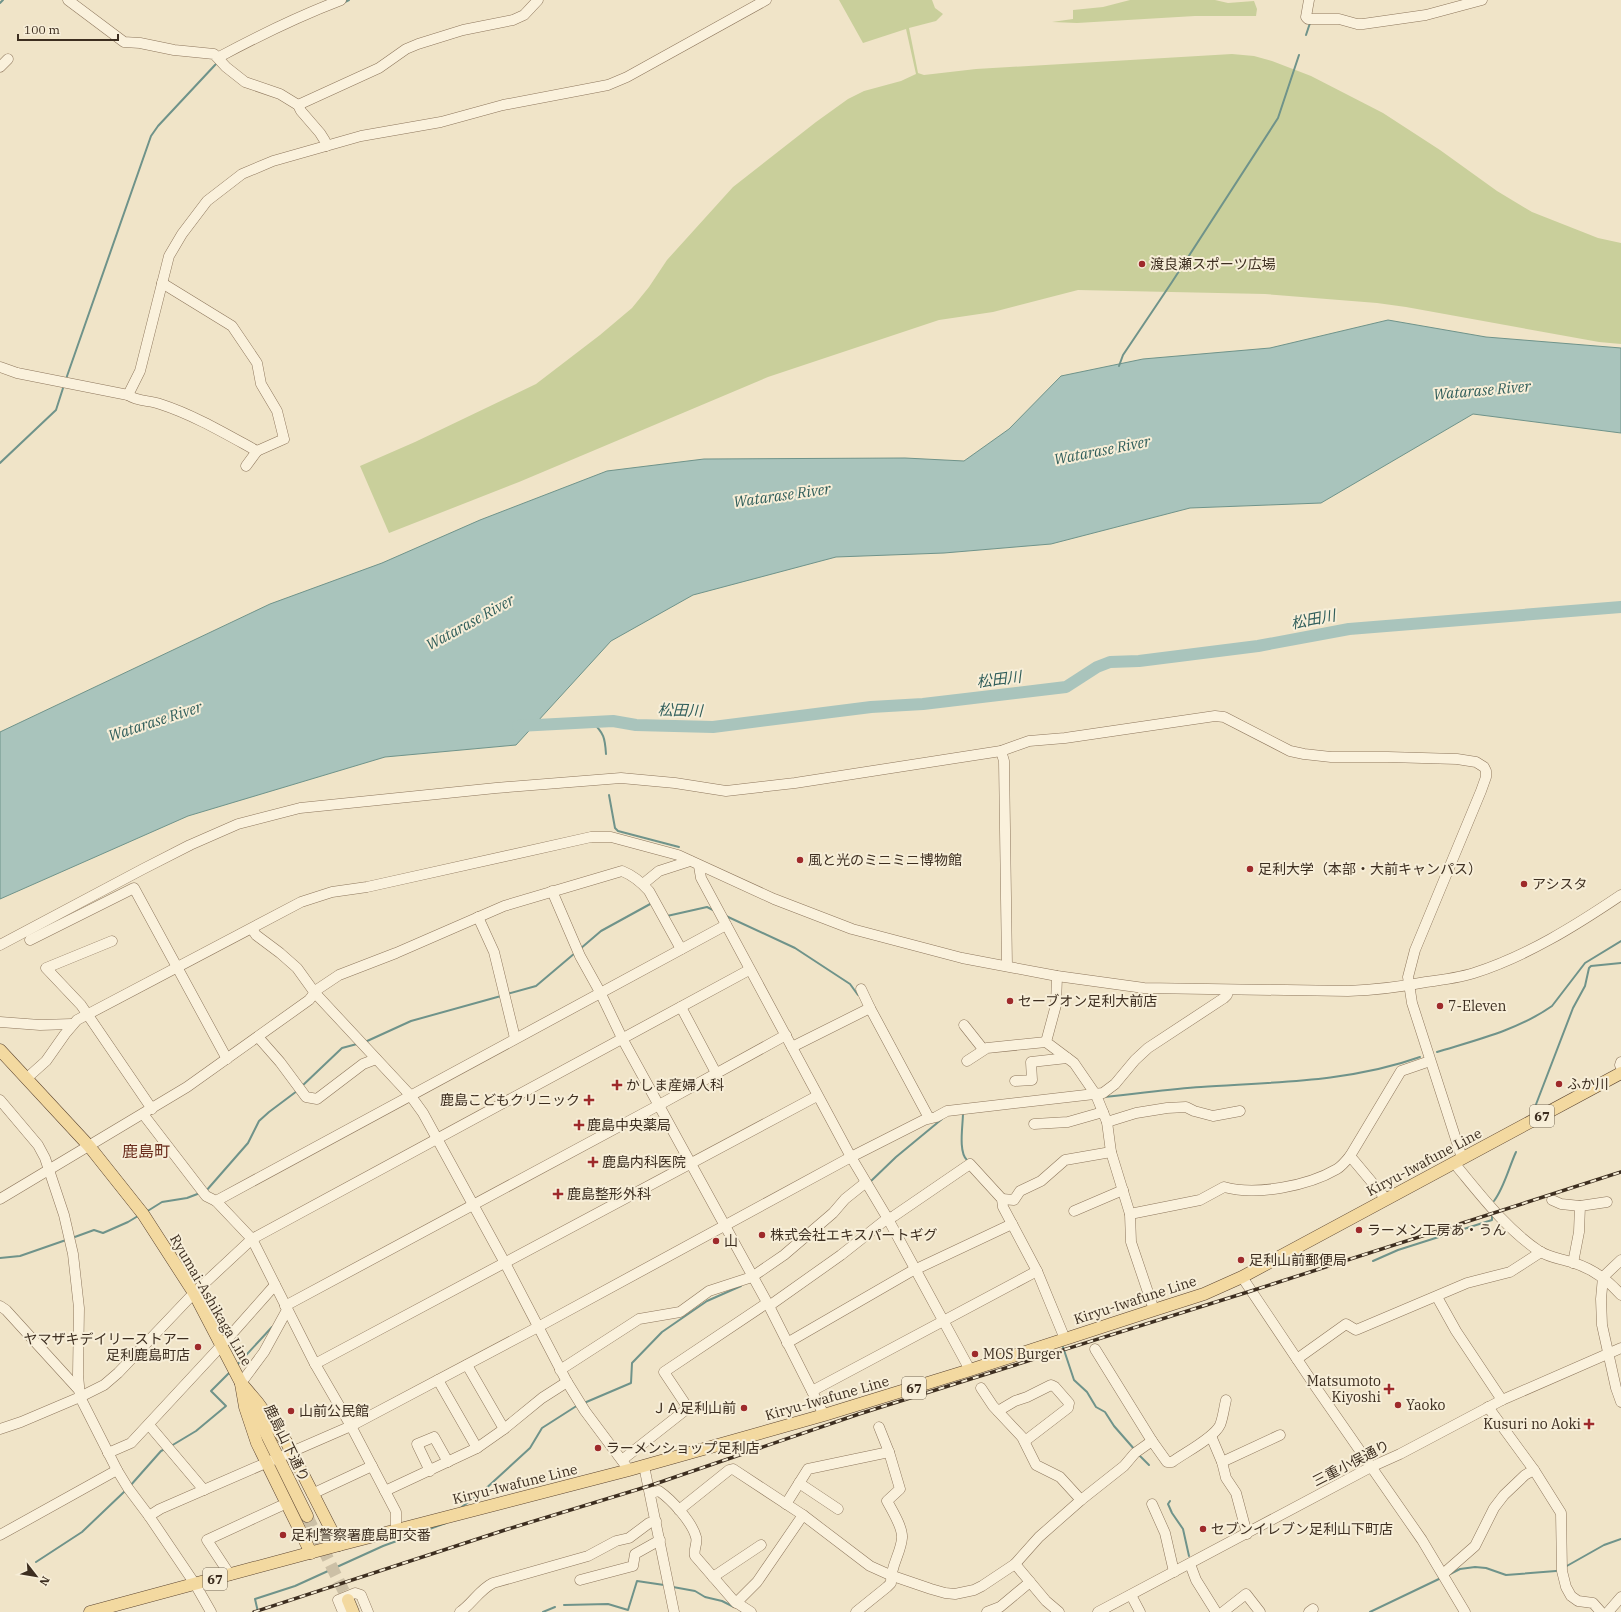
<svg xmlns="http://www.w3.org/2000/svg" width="1621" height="1612" viewBox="0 0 1621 1612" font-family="'IBM Plex Serif','Noto Sans JP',serif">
	<rect width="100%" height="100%" fill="#f0e4c8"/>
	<g fill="#c9cf9b">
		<path d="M839,0H932L935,8L943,14L936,21L909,28L918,73L924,75L976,69L1232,54L1254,56L1272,61L1311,76L1383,113L1440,150L1497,191L1532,212L1598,238L1621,243V344L1599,342L1406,307L1377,303L1265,294L1078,290L993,312L939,320L768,377L519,482L389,533L360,466L415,442L536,384L600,335L632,308L649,287L667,260L733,187L816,122L848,99L864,91L901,81L916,74L906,29L863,43Z"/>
		<path d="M1130,0H1215L1228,3L1254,1L1257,9L1256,16H1195L1077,23L1052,22L1073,19V10L1103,7Z"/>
	</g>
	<path fill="#a9c4bc" stroke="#6f938a" d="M1388,320L1486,337L1621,348V433L1473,414L1321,503L1190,508L1051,544L944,553L836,557L693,595L611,641L516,745L385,757L188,816L0,899V732L270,604L382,563L480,520L607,471L704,459L905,458L964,461L1009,429L1061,376L1143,359L1270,348Z"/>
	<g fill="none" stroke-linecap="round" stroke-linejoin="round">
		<g stroke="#6f938a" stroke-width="2">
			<path d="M0,3L3,0"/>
			<path d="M343,3L349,0"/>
			<path d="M1306,35L1310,23"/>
			<path d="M1119,366L1123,355L1172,282L1278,118L1299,55"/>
			<path d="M66,379L151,136L158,126L215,65L218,62"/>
			<path d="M0,463L56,410L64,385"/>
			<path d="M592,722C604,733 605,738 606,754"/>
			<path d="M609,795L615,828L618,831L679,847"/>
			<path d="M667,916L707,907L715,911"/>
			<path d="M726,916L795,948L850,984L858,995"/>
			<path d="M580,949L601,931L652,903"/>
			<path d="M507,994L536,986L575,953"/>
			<path d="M365,1042L411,1021L501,996"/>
			<path d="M1437,1052C1476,1040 1518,1030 1552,1006L1585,963L1621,941"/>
			<path d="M301,1087L342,1048L357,1044"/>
			<path d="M1104,1097C1137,1094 1169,1089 1201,1087C1275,1082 1350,1082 1420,1057"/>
			<path d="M1535,1107L1573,1008L1585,986L1589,968L1591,966L1621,963"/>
			<path d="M963,1113C963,1125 958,1152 967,1160"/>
			<path d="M870,1182L896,1157L942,1119"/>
			<path d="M206,1191L248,1143L259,1121L269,1112L297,1091"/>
			<path d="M1494,1201C1504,1188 1509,1167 1516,1152"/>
			<path d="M146,1212L162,1202L187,1198L200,1193"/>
			<path d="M72,1238L94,1230L103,1233L128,1222L138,1216"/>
			<path d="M0,1258L20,1256L66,1240"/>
			<path d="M1373,1261L1398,1250L1492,1220V1215"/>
			<path d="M1063,1347L1074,1380L1087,1392L1096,1407L1105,1412L1114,1426L1135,1450"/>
			<path d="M237,1365L272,1327"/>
			<path d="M584,1403L631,1383L632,1363L662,1332L707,1301L741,1286"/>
			<path d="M171,1446L196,1431L226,1406L211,1391L231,1371"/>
			<path d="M1139,1455L1149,1465"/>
			<path d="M130,1486L161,1451L165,1449"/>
			<path d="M1170,1501L1168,1504L1172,1513L1183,1529L1189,1556"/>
			<path d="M459,1509L482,1492L530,1448L542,1428L578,1405"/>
			<path d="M36,1562L82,1532L125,1491"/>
			<path d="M1565,1567L1604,1545L1621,1539"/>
			<path d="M1450,1574L1460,1569L1475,1567L1486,1568L1506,1575L1556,1571"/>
			<path d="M673,1587L695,1591L705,1597L722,1601L734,1607"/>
			<path d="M564,1605L608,1604L628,1610L637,1581L664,1585"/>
			<path d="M258,1612L255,1599L295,1586L383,1546L446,1523"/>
			<path d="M543,1612L555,1607"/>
			<path d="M1370,1612L1441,1578"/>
		</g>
		<path stroke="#a9c4bc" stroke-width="12" d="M518,726L613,721L636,725L713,727L871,707L923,704L1066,687L1097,667L1110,662L1139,661L1258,646L1349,629L1621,607"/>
		<path stroke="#ccc0a6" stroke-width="12" stroke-dasharray="12 6" stroke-linecap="butt" d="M307,1516L348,1600"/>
		<defs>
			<g id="minor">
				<path d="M68,0L124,42L140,43L174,50L214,54L226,67L245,82L280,94L298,105L301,111L320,133L325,141L326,146"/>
				<path d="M1309,0L1306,17L1308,19H1339L1357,24H1363L1426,15L1482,0"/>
				<path d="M219,57C258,36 299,16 341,0"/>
				<path d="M0,67L8,59"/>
				<path d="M298,105L379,68L406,49L418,44L463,30L513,20L524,15L538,0"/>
				<path d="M162,283L232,326L257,363L261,384L277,411L284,439L257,451"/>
				<path d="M0,367L17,373L128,395C138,402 149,400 160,404C194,415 226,434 257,451L246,466"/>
				<path d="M128,395L140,371L169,256L182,234L207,201L242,174L273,161L361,136L441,122L503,105L608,85L627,77L766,0"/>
				<path d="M1001,751L1004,761L1007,966"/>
				<path d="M699,866L701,878L851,1157L888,1219L970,1370"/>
				<path d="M643,884L659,871L690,861"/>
				<path d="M552,891L580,956L600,992L623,1040L769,1306L824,1415"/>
				<path d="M478,917L494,952L515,1038"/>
				<path d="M252,929L256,935L280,953L297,968L315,993L410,1095L423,1113L505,1263L567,1382L585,1411L629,1470"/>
				<path d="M30,940L134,888L227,1059"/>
				<path d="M112,941L46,968L81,1005L152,1109"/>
				<path d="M0,945L143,869L190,845L238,824L300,808L496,788L621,778L675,783L726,791L795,783L1001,751L1029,741L1065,738L1215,716L1224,717L1290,751L1304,754L1331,757H1388L1457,759L1476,762L1484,767L1486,771V777L1481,791L1415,950L1408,977L1412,1003L1462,1158"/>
				<path d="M1057,976L1056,1005L1046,1042L1074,1063L1096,1095L1107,1122L1111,1152L1130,1214L1131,1242L1154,1310"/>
				<path d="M861,989L870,1008"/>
				<path d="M681,1007L716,1073"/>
				<path d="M0,1022L40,1025L72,1024"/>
				<path d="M964,1025L983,1049"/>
				<path d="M258,1037L280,1062L306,1097L317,1099L363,1064L376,1059"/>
				<path d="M792,1047L870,1008L929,1118"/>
				<path d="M967,1061L987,1048L1046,1042"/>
				<path d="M1621,1062L1620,1065L1621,1067"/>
				<path d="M27,1078L46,1061L65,1034L77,1020L301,902L332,892L367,887L591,837H611L678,855L774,899L852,929L962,958L1057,976L1144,988L1348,991C1374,990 1400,987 1426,982C1442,980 1458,978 1474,973C1527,956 1575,926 1621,895"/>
				<path d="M1015,1081L1032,1080L1031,1062L1067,1058"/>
				<path d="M0,1100L38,1145L45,1158L64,1215L73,1254L79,1308L78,1375L80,1397L117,1470L128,1488L149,1516L195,1584L211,1612"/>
				<path d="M143,1114L206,1196L216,1201L252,1239L315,1364L351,1426L396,1512V1531"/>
				<path d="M1107,1122L1136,1113L1167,1108L1186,1107L1194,1111L1213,1116L1240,1111"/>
				<path d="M1034,1124L1068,1122L1103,1112"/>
				<path d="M1350,1156L1386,1199"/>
				<path d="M1454,1163C1480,1194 1505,1228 1539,1251C1552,1259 1561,1258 1574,1263C1593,1269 1608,1280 1621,1295"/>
				<path d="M0,1199L187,1087L309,1000L318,989L339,975L396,953L504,906L622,871C632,875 642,883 649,891L681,949"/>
				<path d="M1002,1199L1014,1200L1020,1191L1041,1181L1065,1160L1111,1152"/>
				<path d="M1552,1200L1561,1204L1580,1206"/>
				<path d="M216,1201L726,925"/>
				<path d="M1074,1211L1123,1190"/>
				<path d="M1130,1214L1200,1200L1224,1187C1256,1196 1308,1186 1337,1169C1342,1166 1346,1161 1350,1156L1401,1071L1430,1061"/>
				<path d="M1621,1260L1603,1277L1601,1299L1602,1325L1616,1388L1621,1402"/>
				<path d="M1573,1263L1579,1232L1580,1206L1607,1202"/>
				<path d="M1242,1277L1315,1386L1422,1540L1465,1612"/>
				<path d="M1437,1297L1456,1331L1502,1400"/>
				<path d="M0,1306L6,1310L78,1389"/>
				<path d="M285,1306L659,1105L786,1035"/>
				<path d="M769,1306L841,1255L884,1221L894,1216L970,1164L1002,1199L1003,1207L1037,1271L1065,1339"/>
				<path d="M787,1343L910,1272L1012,1224"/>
				<path d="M1095,1349L1152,1441L1167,1462H1172C1184,1453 1214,1438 1220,1425C1223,1418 1224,1408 1226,1400"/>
				<path d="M1297,1359L1346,1324L1356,1330L1467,1283L1510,1272L1541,1252"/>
				<path d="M315,1364L817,1096"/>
				<path d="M467,1365L504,1429"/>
				<path d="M560,1370L639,1319L680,1312L709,1291L752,1277L784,1255L833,1213L845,1199L865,1183"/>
				<path d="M438,1380L477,1448"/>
				<path d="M241,1383L264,1352L287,1310"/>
				<path d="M981,1388L993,1406L1022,1437L1036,1465L1060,1477L1081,1500"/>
				<path d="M812,1391L1037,1271"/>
				<path d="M1488,1407L1534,1470L1561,1513L1562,1571L1566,1587L1571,1596L1578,1601L1593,1603L1601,1612"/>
				<path d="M998,1411L1015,1401L1027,1397L1051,1385L1055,1387L1069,1403L1068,1408L1025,1441"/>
				<path d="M149,1425L204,1490"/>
				<path d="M0,1429L21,1422L80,1397L104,1385L118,1373L194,1293L252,1239L749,970"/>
				<path d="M1211,1436L1222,1462L1226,1478L1236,1493L1247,1534"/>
				<path d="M108,1453L131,1443L221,1346L275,1285"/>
				<path d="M622,1460L688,1408L664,1372L767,1303"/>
				<path d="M1222,1462L1280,1435"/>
				<path d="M644,1466L674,1612"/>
				<path d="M430,1471L417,1444L434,1437L448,1462"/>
				<path d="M799,1483L838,1509"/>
				<path d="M385,1491L477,1448L504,1429L542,1398L567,1382"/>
				<path d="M650,1493L659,1491C672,1500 692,1522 696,1537C698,1543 693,1550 695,1556L734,1601L751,1612"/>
				<path d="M312,1494L372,1466"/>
				<path d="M786,1504L808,1469L889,1452"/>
				<path d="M1152,1504L1165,1533L1174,1572"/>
				<path d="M679,1510L729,1470L733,1469L803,1515L870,1566L890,1575L931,1589L945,1593L955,1594L974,1590L982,1586L1015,1564L1039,1537L1081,1500L1124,1466L1135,1453L1152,1441"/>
				<path d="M149,1516L160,1509L351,1426L538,1327L851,1157L924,1120L936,1117L947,1111L1103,1093L1115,1084L1135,1060L1148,1048L1224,998L1227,995L1228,990"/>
				<path d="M0,1535L117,1470"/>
				<path d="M1015,1564L1046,1601L1059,1612"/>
				<path d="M1190,1564L1196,1580L1216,1612"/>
				<path d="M1443,1574L1475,1546L1494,1508L1504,1495L1525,1475L1534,1470"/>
				<path d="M230,1575L207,1540L287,1503"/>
				<path d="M713,1577L761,1545"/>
				<path d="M580,1580L633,1566L635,1554L660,1540"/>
				<path d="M1131,1595L1140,1612"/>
				<path d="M736,1603L757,1582L803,1515"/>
				<path d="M343,1612L338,1600L355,1593L361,1595L368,1612"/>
				<path d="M460,1612C472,1604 479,1590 493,1583L588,1556L616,1541L629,1538L649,1523L656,1521"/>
				<path d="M856,1612L887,1587L891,1583C890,1567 901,1553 902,1538C903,1528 892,1510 887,1501L900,1489L889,1452L879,1427"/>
				<path d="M987,1612L1000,1607L1030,1582"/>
				<path d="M1098,1612L1371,1467L1400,1454L1502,1400L1621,1348"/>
				<path d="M1223,1612L1246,1594L1260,1612"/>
				<path d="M1309,1612L1313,1609"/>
				<path d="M1608,1612L1621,1597"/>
			</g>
			<g id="major">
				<path d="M0,1050L89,1146L143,1214L194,1293L241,1383L258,1403L287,1443L339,1545"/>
				<path d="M241,1384L245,1407L257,1443L311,1553"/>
				<path d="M251,1403L307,1516"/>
				<path d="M348,1600L353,1612"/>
				<path d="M90,1612L339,1545L629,1470L824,1415L970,1370L1154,1310L1204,1294L1242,1277L1621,1073"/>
			</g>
		</defs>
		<use href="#minor" stroke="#8d765c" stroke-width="11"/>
		<use href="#major" stroke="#5b4430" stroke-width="13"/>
		<use href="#minor" stroke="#faf1dc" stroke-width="10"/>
		<use href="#major" stroke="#f3d9a0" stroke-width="12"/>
		<defs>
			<path id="rail" d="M254,1612L508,1529L649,1486L859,1414L1251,1291L1621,1172"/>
		</defs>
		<use href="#rail" stroke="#3d2e20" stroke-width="3.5"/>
		<use href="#rail" stroke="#f7eed8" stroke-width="2" stroke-dasharray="6" stroke-linecap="butt"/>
	</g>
	<g fill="#9e2a2b" stroke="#f7eed8" stroke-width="1.5">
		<circle cx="1142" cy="264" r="4"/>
		<circle cx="800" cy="860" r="4"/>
		<circle cx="1250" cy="869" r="4"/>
		<circle cx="1524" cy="884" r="4"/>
		<circle cx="1010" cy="1001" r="4"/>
		<circle cx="1440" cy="1006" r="4"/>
		<circle cx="1559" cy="1084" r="4"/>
		<path d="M615 1079h4v4h4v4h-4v4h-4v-4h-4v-4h4z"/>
		<path d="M587 1094h4v4h4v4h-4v4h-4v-4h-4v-4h4z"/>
		<path d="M577 1119h4v4h4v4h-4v4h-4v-4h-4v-4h4z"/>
		<path d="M591 1156h4v4h4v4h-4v4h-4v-4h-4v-4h4z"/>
		<path d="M556 1188h4v4h4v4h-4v4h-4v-4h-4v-4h4z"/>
		<circle cx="1359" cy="1230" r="4"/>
		<circle cx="762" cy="1235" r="4"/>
		<circle cx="716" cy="1241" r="4"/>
		<circle cx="1241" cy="1260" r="4"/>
		<circle cx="198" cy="1347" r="4"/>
		<circle cx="975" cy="1354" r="4"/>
		<path d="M1387 1383h4v4h4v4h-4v4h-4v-4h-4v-4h4z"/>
		<circle cx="1398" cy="1405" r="4"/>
		<circle cx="744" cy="1408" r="4"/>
		<circle cx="291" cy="1411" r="4"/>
		<path d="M1587 1418h4v4h4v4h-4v4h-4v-4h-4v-4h4z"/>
		<circle cx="598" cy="1448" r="4"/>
		<circle cx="1203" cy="1529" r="4"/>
		<circle cx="283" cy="1535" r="4"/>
	</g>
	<g text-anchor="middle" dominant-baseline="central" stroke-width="4" stroke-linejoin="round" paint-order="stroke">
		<g fill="#f7eed8" stroke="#756857" stroke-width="1">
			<rect x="1530" y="1105" width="24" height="22" rx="3"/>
			<rect x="902" y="1377" width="24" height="22" rx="3"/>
			<rect x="203" y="1568" width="24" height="22" rx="3"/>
		</g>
		<g font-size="13" font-weight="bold" fill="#3d2e20">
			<text x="1542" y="1116">67</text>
			<text x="914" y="1388">67</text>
			<text x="215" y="1579">67</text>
		</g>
		<g font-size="14" fill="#3d2e20" stroke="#f7eed8" text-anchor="start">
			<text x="1150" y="264">渡良瀬スポーツ広場</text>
			<text x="808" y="860">風と光のミニミニ博物館</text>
			<text x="1258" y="869">足利大学（本部・大前キャンパス）</text>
			<text x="1532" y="884">アシスタ</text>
			<text x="1018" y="1001">セーブオン足利大前店</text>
			<text x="1448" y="1006">7-Eleven</text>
			<text x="1567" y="1084">ふか川</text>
			<text x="626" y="1085">かしま産婦人科</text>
			<text x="580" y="1100" text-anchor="end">鹿島こどもクリニック</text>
			<text x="587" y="1125">鹿島中央薬局</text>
			<text x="602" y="1162">鹿島内科医院</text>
			<text x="567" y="1194">鹿島整形外科</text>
			<text x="1367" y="1230">ラーメン工房あ・うん</text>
			<text x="770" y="1235">株式会社エキスパートギグ</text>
			<text x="724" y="1241">山</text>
			<text x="1249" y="1260">足利山前郵便局</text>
			<text x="190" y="1339" text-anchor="end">ヤマザキデイリーストアー<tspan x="190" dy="16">足利鹿島町店</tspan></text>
			<text x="983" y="1354">MOS Burger</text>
			<text x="1381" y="1381" text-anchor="end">Matsumoto<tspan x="1381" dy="16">Kiyoshi</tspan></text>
			<text x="1406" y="1405">Yaoko</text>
			<text x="736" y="1408" text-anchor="end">ＪＡ足利山前</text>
			<text x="299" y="1411">山前公民館</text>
			<text x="1581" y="1424" text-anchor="end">Kusuri no Aoki</text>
			<text x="606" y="1448">ラーメンショップ足利店</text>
			<text x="1211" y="1529">セブンイレブン足利山下町店</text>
			<text x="291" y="1535">足利警察署鹿島町交番</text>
		</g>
		<g font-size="14" fill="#3d2e20" stroke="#f7eed8">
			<text transform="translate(1424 1162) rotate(-28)">Kiryu-Iwafune Line</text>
			<text transform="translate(211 1300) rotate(60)">Ryumai-Ashikaga Line</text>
			<text transform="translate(1135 1300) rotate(-18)">Kiryu-Iwafune Line</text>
			<text transform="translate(827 1398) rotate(-16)">Kiryu-Iwafune Line</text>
			<text transform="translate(287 1443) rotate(64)">鹿島山下通り</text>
			<text transform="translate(1351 1463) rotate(-27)">三重小俣通り</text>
			<text transform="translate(515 1484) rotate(-14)">Kiryu-Iwafune Line</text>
		</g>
		<g font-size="15" font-style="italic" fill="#2f5d5a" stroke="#f7eed8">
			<text transform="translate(1482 390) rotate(-5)">Watarase River</text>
			<text transform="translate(1102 450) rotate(-11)">Watarase River</text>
			<text transform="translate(782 495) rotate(-8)">Watarase River</text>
			<text transform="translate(1313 619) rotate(-11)">松田川</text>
			<text transform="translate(470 622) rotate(-29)">Watarase River</text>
			<text transform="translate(999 679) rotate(-7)">松田川</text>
			<text transform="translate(680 710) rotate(1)">松田川</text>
			<text transform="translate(155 721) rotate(-18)">Watarase River</text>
		</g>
		<g font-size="16" fill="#6b2e1e" stroke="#f7eed8">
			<text x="146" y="1151">鹿島町</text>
		</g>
	</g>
	<g transform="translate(36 1576) rotate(121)" stroke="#f7eed8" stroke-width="3" paint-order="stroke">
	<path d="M0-3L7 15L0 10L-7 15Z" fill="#3d2e20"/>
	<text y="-6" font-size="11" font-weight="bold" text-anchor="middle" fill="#3d2e20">N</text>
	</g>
	<path d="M18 34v6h100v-6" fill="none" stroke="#3d2e20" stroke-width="2"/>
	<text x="24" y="34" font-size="12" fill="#3d2e20" stroke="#f7eed8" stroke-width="3" paint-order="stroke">100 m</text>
</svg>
